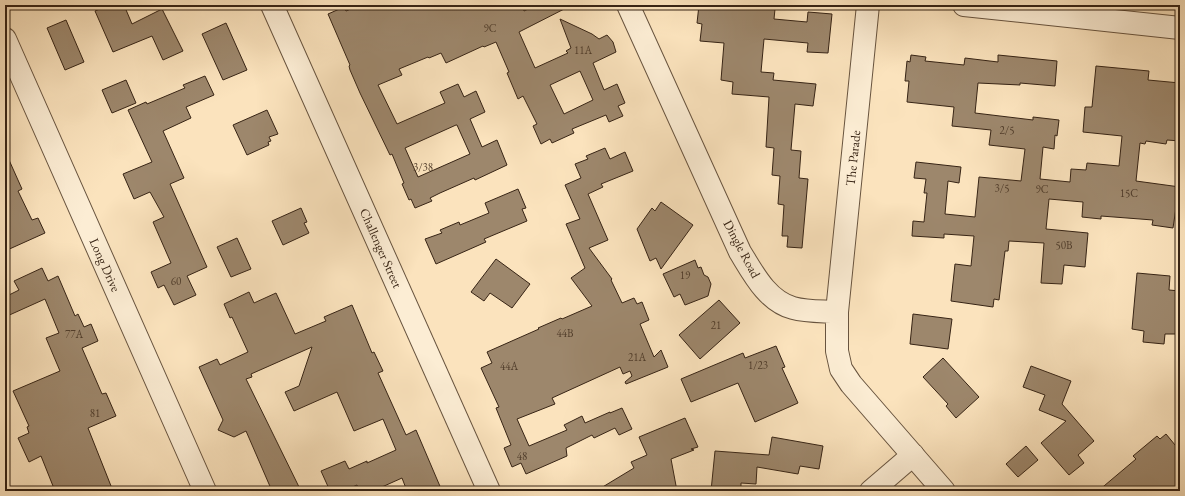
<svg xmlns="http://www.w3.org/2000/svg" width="1185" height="496" viewBox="0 0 1185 496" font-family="'EB Garamond',serif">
	<rect width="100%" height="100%" fill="#fbe3bd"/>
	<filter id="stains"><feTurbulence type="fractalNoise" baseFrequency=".005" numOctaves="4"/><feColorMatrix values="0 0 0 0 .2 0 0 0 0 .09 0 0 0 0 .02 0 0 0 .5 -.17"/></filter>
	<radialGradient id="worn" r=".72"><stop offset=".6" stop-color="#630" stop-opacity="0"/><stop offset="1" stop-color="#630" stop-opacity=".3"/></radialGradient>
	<g fill="#9d876c" stroke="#372415" fill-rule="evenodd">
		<path d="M109,5H124L132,24L162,9L183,51L163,60L152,36L113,52L95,11Z"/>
		<path d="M360,5H522L524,11L536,5H572L519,32L535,68L568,53L566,51L571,48L560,19L592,34L599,39L607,35L613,42L616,52L593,63L604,90L617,84L625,103L618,106L623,116L609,122L606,115L572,129L574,133L552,143L550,139L541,144L533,126L537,124L523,96L518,99L507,73L509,72L496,42L484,47L483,46L446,63L441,53L429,58L428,57L399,69L402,75L378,85L397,124L445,103L440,92L458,84L464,97L476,91L485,112L470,119L482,147L497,140L507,165L475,180L474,178L440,193L430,198L432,201L415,208L411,199L409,200L402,184L404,183L392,154L390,155L360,93L350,70L349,66L350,65L328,14L344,7L346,11ZM580,71L593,100L564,114L550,85ZM456,125H457L470,154L418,177L405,148Z"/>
		<path d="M699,5H734V6L775,9L774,19L807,22L808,12L832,14L828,53L807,52L808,43L764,39L761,72L774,73L773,80L816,84L813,106L795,104L791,150L801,151L799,178L808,179L802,248L787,247L788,236H782L784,205L778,204L780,176L772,175L774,148L766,147L769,97L732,94L733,82L721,80L724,43L700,41L702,24L697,23Z"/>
		<path d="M66,20L84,62L65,70L47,28Z"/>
		<path d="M226,23L247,70L223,80L202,34Z"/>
		<path d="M911,55L926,57L925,61L964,65L965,58L998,62V55L1057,61L1055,86L1020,83V85L978,83L975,113L1033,120V117L1059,120L1057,136L1055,135L1054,149L1043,147L1040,179L1070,182L1071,169L1086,170L1087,163L1119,166L1122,136L1083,132L1085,107H1092L1096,66L1149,71L1148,80L1180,83V141L1167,140L1166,144L1146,141L1145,144L1140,143L1136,181L1180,187V208H1176L1173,228L1152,225L1153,220L1101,216V219L1082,217L1083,202L1049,199L1046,229L1088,233L1085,267L1064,265L1062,284L1041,283L1044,243L1009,241L1008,251H1005L999,300L994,299L993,307L951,301L955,264L971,266L974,236L944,234V238L912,236L913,221L924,222L927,193H924L926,179L914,178L916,162L961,167L959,183L948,181L945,214L975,217L979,177L1021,181L1025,149L989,145L991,130L952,126L954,107L907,102L909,81H905L907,61L910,62Z"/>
		<path d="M205,76L214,95L186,107L191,118L163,131L184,178L170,184L207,267L187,276L196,295L174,305L164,285L158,288L151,272L171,263L153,222L164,217L150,192L134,199L123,174L152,162L128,110L146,102L147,104L185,88L183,85Z"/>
		<path d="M126,80L136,103L112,113L102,90Z"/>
		<path d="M267,110L278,134L269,137L271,141L268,142L269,145L247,155L233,125Z"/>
		<path d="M605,148L610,159L625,152L633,171L601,184L603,187L588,194L608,240L589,248L612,279L611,280L622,303L634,298L637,304L642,302L649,320L640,324L654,357L661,350L668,367L626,384L625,382L632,376L630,371L623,374L620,367L552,398L555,404L517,419L529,446L567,430L564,425L582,416L585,423L610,412V413L622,408L632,429L619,435L615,428L594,438L592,435L566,448L567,456L526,474L521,463L512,467L504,448L511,445L496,408L499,407L481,368L492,363L487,352L539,329L538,328L561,318L562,319L592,306L571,278L585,268L566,224L580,219L565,185L581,178L575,164L588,159L586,156Z"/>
		<path d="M5,151L22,189L18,191L32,220L38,218L45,233L5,251Z"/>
		<path d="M518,189L526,208L522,209L527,221L484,239L486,242L436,264L425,239L442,233L440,230L459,222L460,225L489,213L485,203Z"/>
		<path d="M661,202L693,225L661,269L656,258L650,261L637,229L652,208L655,211Z"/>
		<path d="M301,208L307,222L304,223L309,233L283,245L272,221Z"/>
		<path d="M237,238L251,269L231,277L217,247Z"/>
		<path d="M496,259L530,284L512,308L490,293L484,301L471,292Z"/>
		<path d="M695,260L698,268L701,267L704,275L708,277L711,284L708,296L685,305L680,294L674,297L663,274Z"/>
		<path d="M42,268L48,281L58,276L75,316L78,314L84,327L91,324L98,341L82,348L102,394L106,393L116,416L88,428L113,491H55L41,456L29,462L18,438L29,433L27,427L29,426L13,391L60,371L46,338L59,333L45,299L5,317V297L19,290L14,281Z"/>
		<path d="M1137,273L1170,276L1169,290L1180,291V324L1177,323L1176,334H1165L1164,344L1143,342L1144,331L1132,329Z"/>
		<path d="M249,292L254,303L276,293L295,334L326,321L324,317L352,305L372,353L374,352L383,371L378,373L406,435L416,430L442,491H407L402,478L373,491H359L357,485L344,491H330L321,471L345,461L349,469L367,461V463L396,450L383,419L354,431L337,392L294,411L285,392L299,386L312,347L251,374L252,377L246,379L301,491H272L246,431L234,437L218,430L223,420L199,367L217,359L220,365L248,352L232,317L230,318L224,304Z"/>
		<path d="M719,300L740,323L700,359L679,335Z"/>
		<path d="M913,314L952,319L948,349L910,344Z"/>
		<path d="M776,346L785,367L782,368L798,403L755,422L738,383L691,402L681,379L743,353L745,358Z"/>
		<path d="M943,358L979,397L956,418L946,406L948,404L923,377Z"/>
		<path d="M1031,366L1071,381L1062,404L1094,441L1078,455L1084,463L1069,475L1041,443L1066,421L1039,410L1045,395L1023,387Z"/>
		<path d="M685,418L698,447L691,449L694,450L671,459L677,491H596L634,468L631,462L647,455L639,437Z"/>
		<path d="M1166,434L1180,451V491H1098L1136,459L1133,456L1157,436L1160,439Z"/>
		<path d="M772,437L823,446L819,469L800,466L798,474L757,467L756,484L741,483V491H711L715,451L769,455Z"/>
		<path d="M1026,446L1038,460L1018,477L1006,464Z"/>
	</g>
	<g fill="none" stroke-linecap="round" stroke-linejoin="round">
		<defs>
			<g id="minor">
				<path d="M272,5L489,491"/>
				<path d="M628,5L740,252C753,273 767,301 793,308C807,312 823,311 837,312V351L841,369L851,384L944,491"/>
				<path d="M964,5L1180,28"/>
				<path d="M5,39L205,491"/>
				<path d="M837,312L868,5"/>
				<path d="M871,491L913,455"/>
			</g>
		</defs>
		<use href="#minor" stroke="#68543f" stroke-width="24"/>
		<use href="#minor" stroke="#fcedd4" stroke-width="22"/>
	</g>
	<g text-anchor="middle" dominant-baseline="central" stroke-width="3" stroke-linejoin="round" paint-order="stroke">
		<g font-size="11" fill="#503d2b">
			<text x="490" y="28">9C</text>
			<text x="583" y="50">11A</text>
			<text x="1007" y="130">2/5</text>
			<text x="423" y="167">3/38</text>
			<text x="1002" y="188">3/5</text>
			<text x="1042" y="189">9C</text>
			<text x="1129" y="193">15C</text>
			<text x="1064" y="245">50B</text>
			<text x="685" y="275">19</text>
			<text x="176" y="281">60</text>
			<text x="716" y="325">21</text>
			<text x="565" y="333">44B</text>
			<text x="74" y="334">77A</text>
			<text x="637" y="357">21A</text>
			<text x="758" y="365">1/23</text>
			<text x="509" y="366">44A</text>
			<text x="95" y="413">81</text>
			<text x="522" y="456">48</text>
		</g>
		<g font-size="13" fill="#372415" stroke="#fcedd4">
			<text transform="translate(853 158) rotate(-84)">The Parade</text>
			<text transform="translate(381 248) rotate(66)">Challenger Street</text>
			<text transform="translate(742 249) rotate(62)">Dingle Road</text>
			<text transform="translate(105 265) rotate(66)">Long Drive</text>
		</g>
	</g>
	<rect width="1185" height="496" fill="none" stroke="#fbe3bd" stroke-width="20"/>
	<rect x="6" y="6" width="1173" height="484" fill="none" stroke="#372415" stroke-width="2"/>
	<rect x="10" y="10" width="1165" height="476" fill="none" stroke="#372415"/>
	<rect width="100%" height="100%" filter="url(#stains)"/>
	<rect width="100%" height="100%" fill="url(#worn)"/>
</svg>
